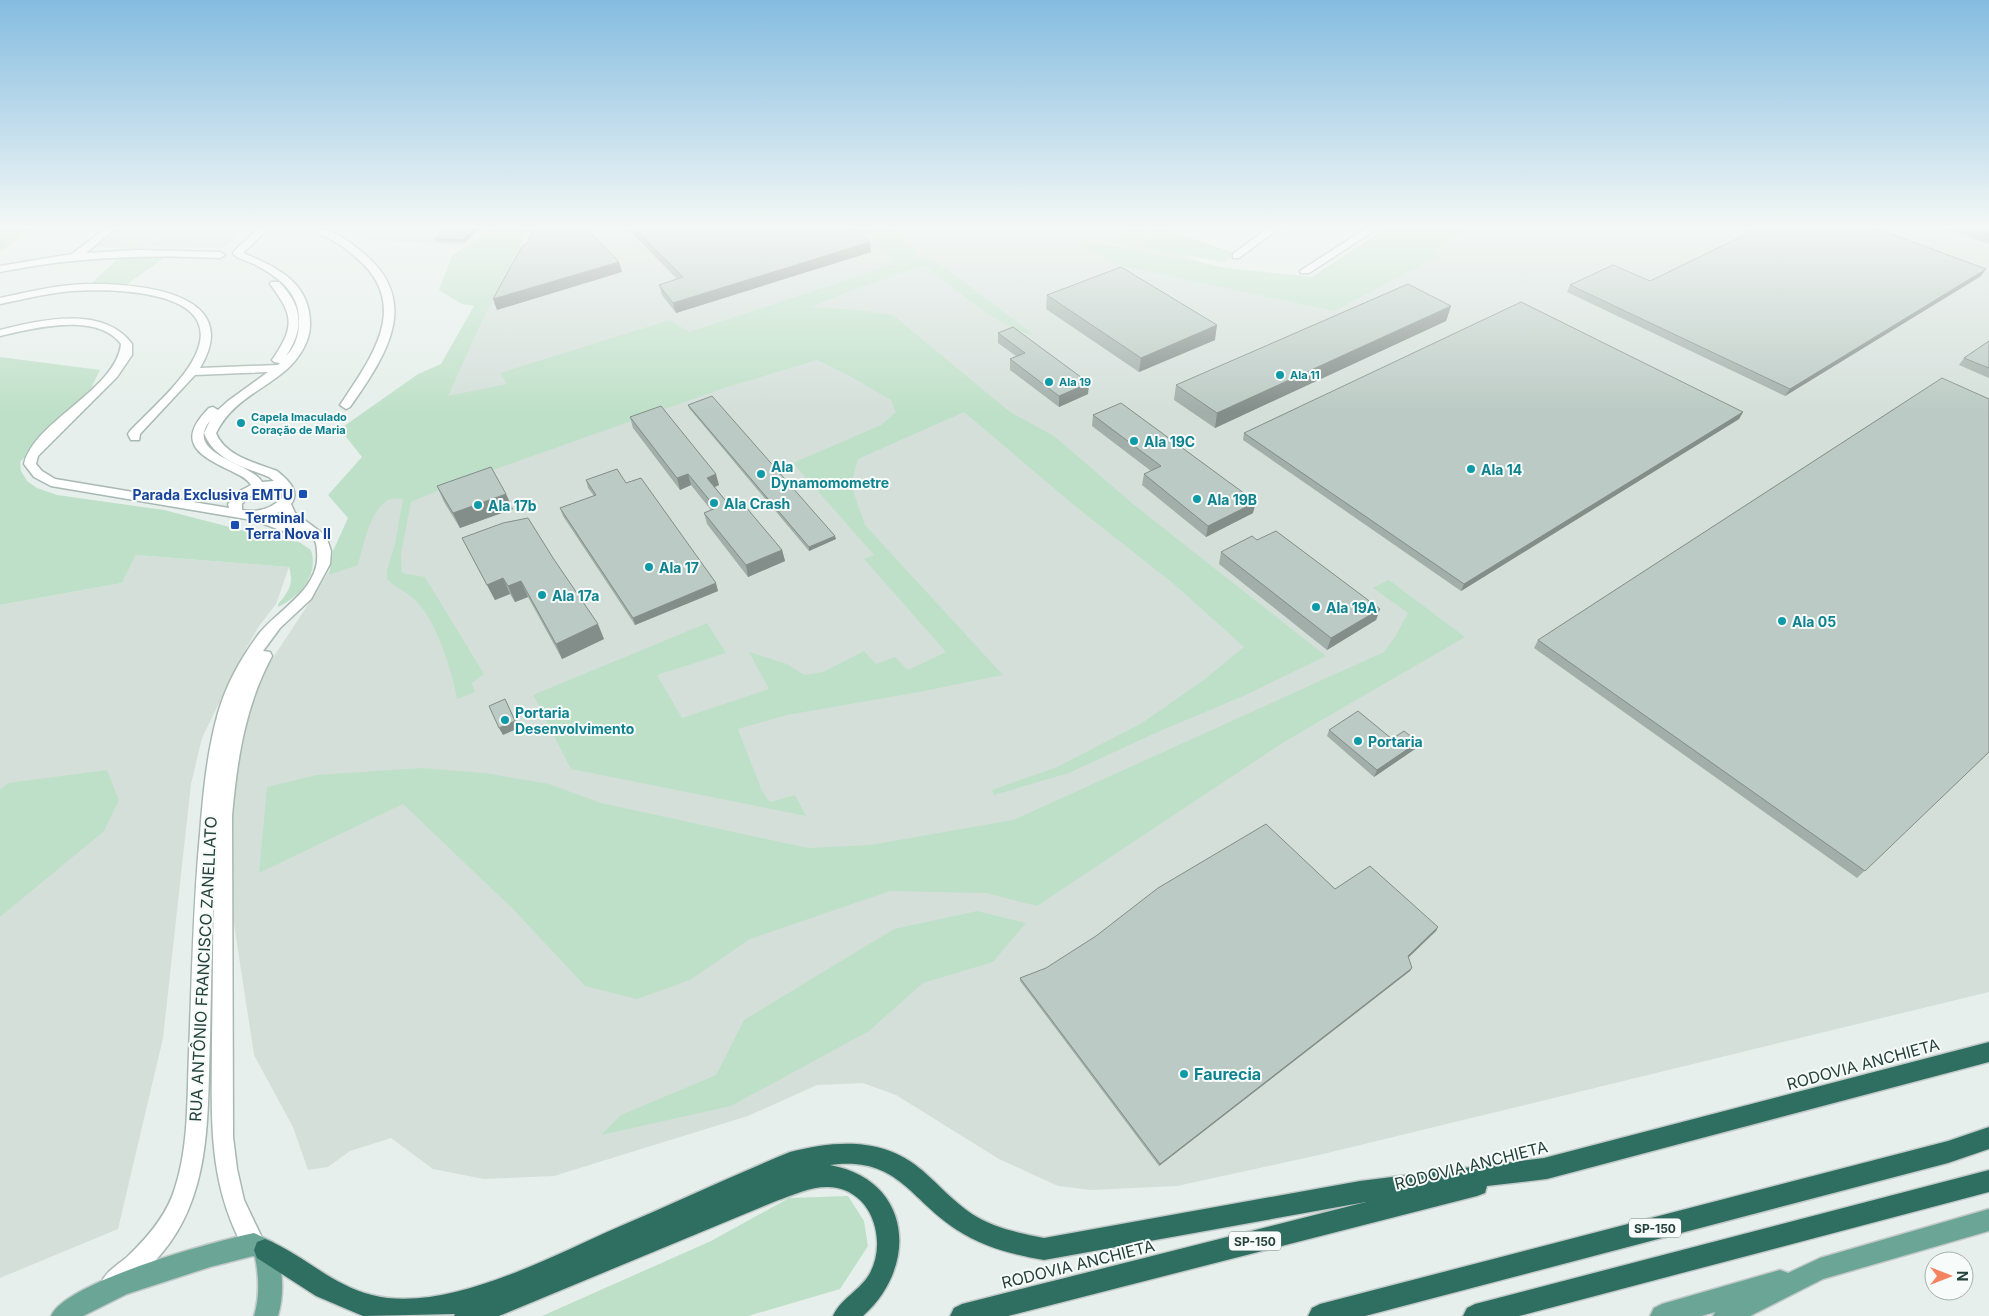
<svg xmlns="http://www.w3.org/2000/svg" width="1989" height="1316" viewBox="0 0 1989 1316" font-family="Inter,sans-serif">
	<rect width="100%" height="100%" fill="#e6efeb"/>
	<g fill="#d4dfda">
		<path d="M116,228H168L143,248L93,247Z"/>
		<path d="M170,228H245L223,248L147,247Z"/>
		<path d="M378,228H486L464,246L366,239Z"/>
		<path d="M532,228H913L925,237L955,228H1115L1314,306L1410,228H1989V992L1319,1155L1177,1186L1091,1190L1058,1186L999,1159L896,1095L863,1083L817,1085L748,1116L554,1176L484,1179L433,1169L391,1138L350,1151L328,1167L308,1170L293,1127L254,1055L229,891V783L255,685L319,588Z"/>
		<path d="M136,555L289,567L276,604L259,626L245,650L202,738L191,784L163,1038L118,1229L0,1278V605L122,583Z"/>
	</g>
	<g fill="#bfe0c8">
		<path d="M0,228H33L0,252Z"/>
		<path d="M492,228H529L480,325L448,396L507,384L500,373L670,320L689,332L895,264L887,251L864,228C892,228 894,229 914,249L913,257L930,259L948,270L1034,335C1000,330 954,287 925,265L847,292L811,307L857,310L893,315L1010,412L1054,436L1133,504L1326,656L1248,694L1160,731L1069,773L994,795L992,790L1057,767L1142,723L1205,679L1244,647L1175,585L1075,506L964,412L858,459L851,485L865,525L1003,675L919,692L787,715L738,729L762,791L770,802L795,795L806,816L571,769L533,695L707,623L726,653L657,675L682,718L769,689L749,652L787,664L804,675L823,672L864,651L876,664L895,657L908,670L946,652L864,559L874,555L793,463L881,425L896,412L891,400L848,375L817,360L727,387L454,484L411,502L401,554L402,573L425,577L484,674L472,683L475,692L457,699C452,671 437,623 417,602C408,592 397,589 387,579V570L395,544L403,499C400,499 395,498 391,499C371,505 363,547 358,565L329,575L333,551L348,518L328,495L362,457L340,429L418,374L441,364L474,306L462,304L439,290L452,256Z"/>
		<path d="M1159,228H1161L1234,253L1225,262L1136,247Z"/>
		<path d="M1385,228H1468L1435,248L1436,257L1334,311L1114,264L1082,243L1126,248L1227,268L1312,277Z"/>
		<path d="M1132,229L1149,235L1130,247L1114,241Z"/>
		<path d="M119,257L164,258L126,285L91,284Z"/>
		<path d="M0,357L100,370L91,388L20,462L21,471L27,481L37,488L57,495L164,510L280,540L299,542L311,550C319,576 300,596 278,607V604C289,591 294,584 289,567L136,555L122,583L0,605Z"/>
		<path d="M1389,580L1465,637L1284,742L1037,906L986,893L890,891L750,939L690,980L637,999L585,986L513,909L403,804L259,873L267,787L316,775L421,768L485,773L549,784L601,803L808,848L870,845L1013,820L1384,652L1395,637L1408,613L1373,588Z"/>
		<path d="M107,770L119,800L104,831L0,917V790L8,783Z"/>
		<path d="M977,911L1026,923L993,962L923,983L869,1031L731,1106L601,1135L621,1115L716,1075L744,1020L894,929Z"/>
		<path d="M848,1196L864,1221L868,1246L840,1289L748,1316H542L711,1241L789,1198Z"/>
	</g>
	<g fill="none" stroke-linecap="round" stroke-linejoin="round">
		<defs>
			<g id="minor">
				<path d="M106,228H116L86,253L137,250L220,252L225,255L220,258C145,254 73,257 0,272V266L72,254Z"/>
				<path d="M259,228H269L243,253C277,267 311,283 310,325C310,342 298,360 286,370C260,392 232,401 216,433C225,456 256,463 277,471C287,479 301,491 291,504L295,513L326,536L331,551L330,564L311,599L280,628L263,651L270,652L272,656C245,706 237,760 232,816L233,1137L237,1169L244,1200L265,1244L262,1252L254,1255L246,1252C206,1183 212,1114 212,1038C213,986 213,935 214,883C212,934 211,986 210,1038C207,1117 213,1201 154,1262C142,1275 128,1288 112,1294L104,1291L101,1283C106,1271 118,1265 128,1256C148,1237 167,1215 175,1188C189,1145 187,1099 189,1053C192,980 193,907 200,834C203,794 207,752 218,713C226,685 241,658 258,635C277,610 321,589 317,552C317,547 316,538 310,537C307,537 304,538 301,537C285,533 269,525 252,520L51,486L34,477L24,464C33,422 117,389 121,344C97,312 34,328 0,336V330C41,320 103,305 132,344V355L117,377L38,456L36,464L42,471L55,479L229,508L228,504L240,491L251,485C246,477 237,474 229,470C195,454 177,440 209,408L213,407L218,410L228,401L268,372L195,375L140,434L139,440H131L128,434L130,431C151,409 191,375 199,346C216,288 106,289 72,291C47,293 24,299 0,304V298C24,293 47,287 71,285C121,281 249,287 200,368L278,365L280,363L274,362L272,360C295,327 294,315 270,284L271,282H279C302,306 305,327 286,356C296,346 299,334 299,321C300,292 277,276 254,264C247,261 238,259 233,254L235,250ZM210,421L204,433C214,460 244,467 269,477L274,481L262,482C250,462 183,454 210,421ZM274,489L282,492V498C271,509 257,513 242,510V504C250,494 261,489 274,489ZM282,511L285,518L293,524L269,516Z"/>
				<path d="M309,228C328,226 343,237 357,248C424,298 388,353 350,407L346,409L340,405C374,354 413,302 352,254C344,247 335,241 326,237C321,234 314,232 309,228Z"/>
				<path d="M1135,228H1157C1152,232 1140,232 1135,228Z"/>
				<path d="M1268,228H1279L1239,258H1233V254Z"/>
				<path d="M1367,228H1378L1309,273H1301L1300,271Z"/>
			</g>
			<g id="major">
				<path d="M1989,1209V1231L1823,1279L1750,1316H1713L1715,1312L1701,1316H1650L1654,1308L1662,1304L1780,1270L1788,1273L1820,1258Z"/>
				<path d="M254,1233L273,1242C283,1265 285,1292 278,1316H254C260,1296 259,1277 255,1257L253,1256L210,1267L127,1294L83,1316H51C65,1282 215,1241 254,1233Z"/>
			</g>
			<g id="highway">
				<path d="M1989,1042V1062L1547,1179L1487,1186L1485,1193L1477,1196L1008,1316H950L954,1308L962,1304L1366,1202L1044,1260C1014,1255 983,1247 957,1230C909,1199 898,1156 830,1165C912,1180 919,1266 863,1316H833C841,1298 861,1290 870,1273C888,1239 871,1187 827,1187C810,1187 793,1195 776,1201L499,1316H454L455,1314L363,1316L316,1296L257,1258L254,1250L257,1242L265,1239C303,1254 331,1285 372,1295C445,1314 550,1257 616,1228C674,1203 732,1176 790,1152C837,1140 884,1137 923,1171C940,1186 954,1202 972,1214C994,1228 1019,1233 1044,1238L1360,1181L1544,1158Z"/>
				<path d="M1989,1127V1149L1948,1163L1365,1316H1308L1312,1308L1320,1304L1948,1141Z"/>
				<path d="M1989,1170V1192L1519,1316H1463L1467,1308L1475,1304Z"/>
			</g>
		</defs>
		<use href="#minor" stroke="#a8b8b2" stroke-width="3"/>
		<use href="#major" stroke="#c2cac8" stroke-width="3"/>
		<use href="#highway" stroke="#c2cac8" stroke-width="3"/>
		<use href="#minor" fill="#fff" fill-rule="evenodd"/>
		<use href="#major" fill="#6aa596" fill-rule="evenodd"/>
		<use href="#highway" fill="#2f6f62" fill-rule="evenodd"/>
	</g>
	<g fill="#a1aea9">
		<path d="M480,228L464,243L436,242L435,239Z"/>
		<path d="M627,228H853L871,252L676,313L662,295L659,285L677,279Z"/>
		<path d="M1944,228H1989V244Z"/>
		<path d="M1981,276L1785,396L1567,292L1570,285L1650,281Z"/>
		<path d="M1047,295L1215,340L1139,372L1046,309Z"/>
		<path d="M1451,306L1446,321L1215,428L1174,400L1176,385Z"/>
		<path d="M998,333L1089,383L1088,394L1059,407L1010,370V359L1016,356L998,343Z"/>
		<path d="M1989,341V378L1959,365L1964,358Z"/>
		<path d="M688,405L836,539L809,551L689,408Z"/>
		<path d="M1743,412L1739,419L1461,591L1243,440L1244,433Z"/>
		<path d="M1093,415L1253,513L1206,537L1142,485L1144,474L1151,471L1092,426Z"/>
		<path d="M630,417L719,485L715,487L734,511L782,550L785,561L748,577L707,524L704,513L711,510L691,485L680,490L633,428Z"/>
		<path d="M586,480L626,483L718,591L635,625L563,516L560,508L594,496L588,488Z"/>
		<path d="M437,486L513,509L460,528L444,502Z"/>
		<path d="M462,538L553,558L604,639L562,659L528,597L515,602L510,594L495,600L470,553Z"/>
		<path d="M1257,540L1380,609L1376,620L1327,650L1219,564L1221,552Z"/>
		<path d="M1538,640L1989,752L1857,878L1534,648Z"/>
		<path d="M1329,730L1392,739L1418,742L1415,749L1374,777L1327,736Z"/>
		<path d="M1335,889L1438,927L1436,931L1408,957L1412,968L1410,971L1159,1166L1020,981V978Z"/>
	</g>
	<g fill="#838d89">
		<path d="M475,228H480L464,243L463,240Z"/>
		<path d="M870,242L871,252L676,313L673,303Z"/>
		<path d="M619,262L622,272L497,310L493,299Z"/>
		<path d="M1986,269L1981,276L1785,396L1790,389Z"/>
		<path d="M1451,306L1446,321L1215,428L1217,413Z"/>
		<path d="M1217,325L1215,340L1139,372L1141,358Z"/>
		<path d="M1089,383L1088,394L1059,407V396Z"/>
		<path d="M1743,412L1739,419L1461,591L1464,584Z"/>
		<path d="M688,474L691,485L680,490L677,478Z"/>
		<path d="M716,474L719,485L710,489L707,478Z"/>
		<path d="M506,494L513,509L460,528L453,513Z"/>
		<path d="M1256,502L1253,513L1206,537L1208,526Z"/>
		<path d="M835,536L836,539L809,551V547Z"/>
		<path d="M782,550L785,561L748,577L746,565Z"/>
		<path d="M503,578L510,594L495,600L487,585Z"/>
		<path d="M521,581L528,597L515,602L508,586Z"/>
		<path d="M716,583L718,591L635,625L633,618Z"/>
		<path d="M1380,609L1376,620L1327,650L1331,638Z"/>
		<path d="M598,624L604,639L562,659L556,644Z"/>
		<path d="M505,699L519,728L503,735L499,728Z"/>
		<path d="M1418,742L1415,749L1374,777L1377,770Z"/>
		<path d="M1438,927L1436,931L1406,960L1408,956Z"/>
		<path d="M1412,968L1410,971L1159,1166L1160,1164Z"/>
	</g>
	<g fill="#bbcac4" stroke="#838d89">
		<path d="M445,228H475L463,240L435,239Z"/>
		<path d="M535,228H586L619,262L493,299L522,246L526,245Z"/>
		<path d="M634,228H853L870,242L673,303L659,285L683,277Z"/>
		<path d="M1759,228H1875L1986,269L1790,389L1570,285L1613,265L1650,281Z"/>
		<path d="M1969,228H1989V235Z"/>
		<path d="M1121,267L1217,325L1141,358L1047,295Z"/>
		<path d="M1408,284L1451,306L1217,413L1176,385Z"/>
		<path d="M1521,302L1743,412L1464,584L1244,433Z"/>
		<path d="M1013,327L1089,383L1059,396L1010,359L1025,353L998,333Z"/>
		<path d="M1989,341V368L1964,358Z"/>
		<path d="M1942,378L1989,399V752L1865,871L1538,640Z"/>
		<path d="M712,396L835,536L809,547L688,405Z"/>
		<path d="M1121,403L1256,502L1208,526L1144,474L1161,466L1093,415Z"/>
		<path d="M661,406L716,474L707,478L734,511L745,506L782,550L746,565L704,513L716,508L688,474L677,478L630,417Z"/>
		<path d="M491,467L506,494L453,513L437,486Z"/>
		<path d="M617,469L626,483L641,478L716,583L633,618L560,508L596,495L586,480Z"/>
		<path d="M528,518L553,558L598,624L556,644L521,581L508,586L503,578L487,585L462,538L503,523Z"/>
		<path d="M1276,531L1380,609L1331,638L1221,552L1252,536L1257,540Z"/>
		<path d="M505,699L515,721L499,728L489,706Z"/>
		<path d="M1358,711L1392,739L1404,731L1418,742L1377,770L1329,730Z"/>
		<path d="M1266,824L1335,889L1370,866L1438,927L1408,956L1412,968L1160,1164L1020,978L1046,968L1096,936L1158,888Z"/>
	</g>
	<linearGradient id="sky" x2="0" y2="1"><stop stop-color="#84bce0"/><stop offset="0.55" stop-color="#f4f8f6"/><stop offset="1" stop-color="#f4f8f6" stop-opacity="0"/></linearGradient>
	<rect width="1989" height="412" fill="url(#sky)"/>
	<g fill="#0f9aa8" stroke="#f7fbf9" stroke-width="2">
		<circle cx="1280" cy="375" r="5"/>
		<circle cx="1049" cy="382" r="5"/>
		<circle cx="241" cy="423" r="5"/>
		<circle cx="1134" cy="441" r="5"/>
		<circle cx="1471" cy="469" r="5"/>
		<circle cx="761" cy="474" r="5"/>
		<circle cx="1197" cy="499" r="5"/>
		<circle cx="714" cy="503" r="5"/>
		<circle cx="478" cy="505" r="5"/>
		<circle cx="649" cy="567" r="5"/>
		<circle cx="542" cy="595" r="5"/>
		<circle cx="1316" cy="607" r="5"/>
		<circle cx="1782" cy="621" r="5"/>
		<circle cx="505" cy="720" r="5"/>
		<circle cx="1358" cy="741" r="5"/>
		<circle cx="1184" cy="1074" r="5"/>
	</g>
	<g fill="#1a4fb4" stroke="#f7fbf9" stroke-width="2">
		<rect x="298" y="489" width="10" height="10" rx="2.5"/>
		<rect x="230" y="520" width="10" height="10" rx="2.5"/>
	</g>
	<g text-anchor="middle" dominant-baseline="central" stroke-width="4" stroke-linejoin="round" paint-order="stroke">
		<g font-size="11" font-weight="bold" fill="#0d838f" stroke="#f7fbf9" text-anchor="start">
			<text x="1290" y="375">Ala 11</text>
			<text x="1059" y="382">Ala 19</text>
			<text x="251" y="417">Capela Imaculado<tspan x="251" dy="13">Coração de Maria</tspan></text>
		</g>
		<g fill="#f7fbf9" stroke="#637a73" stroke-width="1">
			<rect x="1629" y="1218.5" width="52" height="19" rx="4"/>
			<rect x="1229" y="1231.5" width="52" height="19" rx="4"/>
		</g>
		<g font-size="12" font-weight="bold" fill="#24423a">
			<text x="1655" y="1228">SP-150</text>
			<text x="1255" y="1241">SP-150</text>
		</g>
		<g font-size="14" font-weight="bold" fill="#0d838f" stroke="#f7fbf9" text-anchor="start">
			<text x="1144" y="441">Ala 19C</text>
			<text x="771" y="466">Ala<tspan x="771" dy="16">Dynamomometre</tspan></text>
			<text x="1481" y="469">Ala 14</text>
			<text x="1207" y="499">Ala 19B</text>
			<text x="724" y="503">Ala Crash</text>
			<text x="488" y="505">Ala 17b</text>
			<text x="659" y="567">Ala 17</text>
			<text x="552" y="595">Ala 17a</text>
			<text x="1326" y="607">Ala 19A</text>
			<text x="1792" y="621">Ala 05</text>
			<text x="515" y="712">Portaria<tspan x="515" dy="16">Desenvolvimento</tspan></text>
			<text x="1368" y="741">Portaria</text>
		</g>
		<g font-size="14" font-weight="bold" fill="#164399" stroke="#f7fbf9" text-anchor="end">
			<text x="293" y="494">Parada Exclusiva EMTU</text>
			<text x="245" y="517" text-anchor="start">Terminal<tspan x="245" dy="16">Terra Nova II</tspan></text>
		</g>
		<g font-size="16" fill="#24423a" stroke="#f7fbf9">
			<text transform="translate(203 969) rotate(-87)">RUA ANTÔNIO FRANCISCO ZANELLATO</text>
			<text transform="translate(1863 1064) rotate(-15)">RODOVIA ANCHIETA</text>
			<text transform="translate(1471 1165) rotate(-14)">RODOVIA ANCHIETA</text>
			<text transform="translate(1078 1264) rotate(-14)">RODOVIA ANCHIETA</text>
		</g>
		<g font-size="16" font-weight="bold" fill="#0d838f" stroke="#f7fbf9" text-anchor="start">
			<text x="1194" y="1074">Faurecia</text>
		</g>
	</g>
	<g transform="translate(1949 1276) rotate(90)"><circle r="24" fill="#f7fbf9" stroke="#a3b1ad"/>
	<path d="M0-4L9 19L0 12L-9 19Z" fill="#f4845f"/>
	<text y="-8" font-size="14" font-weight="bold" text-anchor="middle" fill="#24423a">N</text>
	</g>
</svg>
